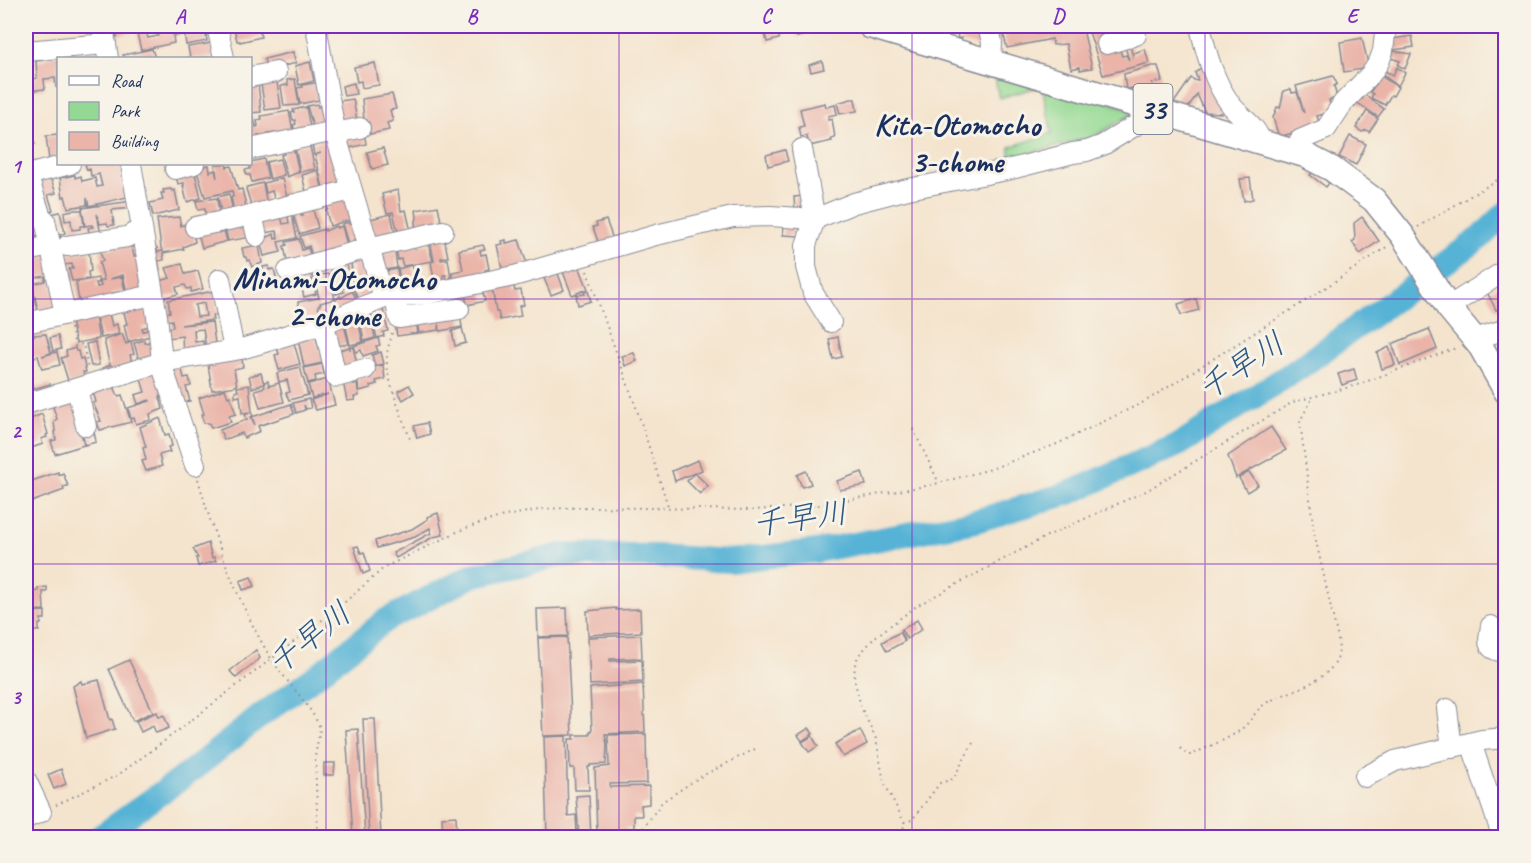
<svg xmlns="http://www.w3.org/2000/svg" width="1531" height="863" viewBox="0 0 1531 863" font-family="Caveat,'Klee One',sans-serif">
	<rect width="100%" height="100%" fill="#f7f3e8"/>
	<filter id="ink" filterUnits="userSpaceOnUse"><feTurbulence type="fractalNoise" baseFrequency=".0167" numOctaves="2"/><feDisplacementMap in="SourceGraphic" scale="12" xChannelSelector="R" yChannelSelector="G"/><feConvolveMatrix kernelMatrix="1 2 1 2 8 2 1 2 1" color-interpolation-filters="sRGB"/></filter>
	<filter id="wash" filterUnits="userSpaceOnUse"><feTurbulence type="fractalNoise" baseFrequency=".008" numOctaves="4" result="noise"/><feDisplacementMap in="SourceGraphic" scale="24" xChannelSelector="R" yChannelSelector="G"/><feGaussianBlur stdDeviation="1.35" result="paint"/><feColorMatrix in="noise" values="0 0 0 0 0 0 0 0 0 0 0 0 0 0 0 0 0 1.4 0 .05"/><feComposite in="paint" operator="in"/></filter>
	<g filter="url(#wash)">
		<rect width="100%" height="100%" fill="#f4e4cd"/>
		<path fill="#94d993" stroke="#588478" stroke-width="1.5" d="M993,68L1137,111L1094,137L1010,158V147L1052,133L1042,86L999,98Z"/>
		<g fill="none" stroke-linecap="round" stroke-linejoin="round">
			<path stroke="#57b3d5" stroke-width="24" d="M98,838L190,772L263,714L316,676L386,620L472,576L562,555L658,556L729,561L816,551L972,522L1069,493L1180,444L1298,369L1480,238L1506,213"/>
		</g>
		<g id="blocks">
			<g fill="#eab4a9" fill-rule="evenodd">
				<path d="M109,26H132L133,32L118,35L116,33L117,37L111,38Z"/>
				<path d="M135,26H145L148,38L158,36L157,26H178L180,35L173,36L174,43L141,50Z"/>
				<path d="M207,26L209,34L206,35L207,41L186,45L184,30Z"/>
				<path d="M237,26H258L261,37L240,42V41H237L234,27Z"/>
				<path d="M763,26H814L815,32L797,37L795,29L783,32L784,35L779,36V39L767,42Z"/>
				<path d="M956,26H978L983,47L961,43V38L958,39Z"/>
				<path d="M1019,26H1041L1043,33L1056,31L1055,26H1080L1081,30L1083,29L1092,68L1080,70V67L1071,69L1066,44L1053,45L1052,39L1007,48L1002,29Z"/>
				<path d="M1094,26H1100L1104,40L1119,47L1122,56L1126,55L1129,60L1125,47L1130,46L1133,56L1134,53L1145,49L1149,63L1103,75L1088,29Z"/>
				<path d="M1103,26H1125L1126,32L1106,36Z"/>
				<path d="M1412,36L1414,47L1393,50L1392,39Z"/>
				<path d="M1362,38L1369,68L1344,72L1340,42Z"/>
				<path d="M211,43L213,54L219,53V57L190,58L188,47Z"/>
				<path d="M152,49L155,58H125L123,55Z"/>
				<path d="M1394,51L1411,54L1405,69L1398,65L1400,61L1391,58Z"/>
				<path d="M71,52L72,58H58V87H56L55,78L44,79L45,89L26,91V58H28L30,81H34V79L37,78L36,61L45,60V58Z"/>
				<path d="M293,52L296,63L267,70L264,59Z"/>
				<path d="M822,61L824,69L811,72L809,65Z"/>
				<path d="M310,62L314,81L299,85L295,66Z"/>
				<path d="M375,63L379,85L362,88L361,81L357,82L354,67Z"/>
				<path d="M1204,65L1228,111L1221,113L1205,112L1197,94L1187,109L1173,104L1191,78L1196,81L1198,80L1195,73Z"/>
				<path d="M1152,66H1158L1162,81L1152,83L1154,90L1136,93L1132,88L1126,90L1124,74Z"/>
				<path d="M1397,67L1405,73L1398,86L1383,75L1385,71L1393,75Z"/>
				<path d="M1333,76L1337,84L1334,86L1337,98L1329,100L1331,109L1326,110L1327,113L1317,116L1320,125L1279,137L1273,118L1277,107L1280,108L1283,95V91L1291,89L1292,93L1297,92L1304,113L1296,86Z"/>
				<path d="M1381,76L1398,87L1393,96L1391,95L1385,105L1371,98L1373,94L1370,92L1375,85L1372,82L1375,77L1379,80Z"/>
				<path d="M295,79L299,105L284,106L281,86L288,85L287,80Z"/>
				<path d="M277,82L281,108L265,110L261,84Z"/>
				<path d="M321,82L324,99L300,104L297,88L303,87L302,85Z"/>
				<path d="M258,83L261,112L250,113V84Z"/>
				<path d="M354,83L356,94L344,96L342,86Z"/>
				<path d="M392,94L396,109L390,110L393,121L387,123L389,130L370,134L367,120H364L362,99Z"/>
				<path d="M1365,95L1384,109L1378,117L1355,101L1358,97L1362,99Z"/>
				<path d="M353,99L357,120L337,123L333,102Z"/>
				<path d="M851,99H855L857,111L840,114L837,103Z"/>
				<path d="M825,103L826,107L835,105L837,114L828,116V120L832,119L835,138L831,139L832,141L809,146L807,136L801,137L799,127L804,126L800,109Z"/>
				<path d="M317,104L318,107L322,106L326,123L313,127L307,106Z"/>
				<path d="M306,107L311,132L296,135L293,125L296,124L295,120H293L291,113L294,112L293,110Z"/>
				<path d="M289,111L293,131L268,134L270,141L261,142L260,136H258L259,141L250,143V118L253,117L256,127L258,126L257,120L262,119L261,116Z"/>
				<path d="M1367,111L1378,119L1369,132L1366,130L1362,132L1356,128Z"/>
				<path d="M364,132L366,144L345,149L343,142L352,139Z"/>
				<path d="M58,135V159L49,160L46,136Z"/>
				<path d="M1350,136L1366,144L1356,165L1339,157Z"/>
				<path d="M330,137L342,185L324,192L315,155L321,153L314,155L312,144Z"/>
				<path d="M34,141L35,144L28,145L32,169L26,170V142Z"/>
				<path d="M309,142L315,169L300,172L295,147Z"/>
				<path d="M293,146L299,172L287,177L281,155L284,154L283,149Z"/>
				<path d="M383,148L388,165L372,169L367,152Z"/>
				<path d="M785,150L788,161L768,166L766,155Z"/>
				<path d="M264,159L268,178L252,182L250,175H247L245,170L250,169V162Z"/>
				<path d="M280,159L284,175L270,179L266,162Z"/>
				<path d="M85,164H125L126,167L122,168L127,197L89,206L87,198V205L68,208L65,196L63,197L60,178L75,175V178L81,176L82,181L95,178L97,187L102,186L99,174L91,176L90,169L87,170Z"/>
				<path d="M215,164H226L227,167L231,166L238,190L242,189L247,210L234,212L231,197H233L232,191L205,197L196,168L209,165L210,172L215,170L217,178Z"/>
				<path d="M194,169L201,198L187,202L183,186H184V183L178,184L176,176Z"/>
				<path d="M318,170L323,191L307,196L302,175Z"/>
				<path d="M1314,171L1329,183L1326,187L1310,175Z"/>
				<path d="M282,178L288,201L276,205L272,191L266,193L264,183Z"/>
				<path d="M1250,178L1253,199L1244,201L1240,179Z"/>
				<path d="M51,179L56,193L48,195L53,210L42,213L33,184Z"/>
				<path d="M263,183L267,205L252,208L246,189L247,187Z"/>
				<path d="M171,189L172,191L175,190L179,210L153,216L150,203L163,200L161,193H164L163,190Z"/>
				<path d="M398,190L401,211L406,210L411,232L400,234L397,229L393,212L387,213L382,194Z"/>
				<path d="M229,194L234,215L222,217L218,197Z"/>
				<path d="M804,196L805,211L795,212L794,197Z"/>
				<path d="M217,198L219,213L206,216L205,209L198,210L196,201Z"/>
				<path d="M346,199L352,219L330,226L326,210L328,209L327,205Z"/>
				<path d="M132,201L133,208L112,210L114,225L108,226L107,223L100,224L97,214L101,235L90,237L88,228L93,227L92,225L85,226L82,208Z"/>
				<path d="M438,206L442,226L416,232L415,222H416L417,217L416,210Z"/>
				<path d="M33,207L44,235L26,239V209Z"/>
				<path d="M299,208L301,216H303L302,211L313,209L318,228L299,234L292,210Z"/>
				<path d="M73,210H82L84,226H80V229L72,230L71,220L65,221L64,212Z"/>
				<path d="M60,212L65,233L60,235L61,239L53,241L46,215Z"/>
				<path d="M391,214L395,233L374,237L370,219Z"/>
				<path d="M292,215L297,238L278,242L281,252L264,256L260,241L274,234L275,239L278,238L277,231L262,233L260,224L266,222L265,218L281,216L283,224L289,223L288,216Z"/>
				<path d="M179,217L181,226L191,222L195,242L183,247L184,249L163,253L164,260L158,261L160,270L154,272L151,249L157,248V252L163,251L161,248L157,219Z"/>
				<path d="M1362,217L1379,241L1360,254L1352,242L1355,240L1354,223Z"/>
				<path d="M606,220L614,242L599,245L593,227L597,226L596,223Z"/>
				<path d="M249,221L252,237L228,241L225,227Z"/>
				<path d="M349,222V224L355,222L360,238L354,239L355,245L349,247L342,224Z"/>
				<path d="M784,224L801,225L800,236L783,235Z"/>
				<path d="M336,226L337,228L342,226L348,249L313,259L309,246L304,248L300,236L325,229V231Z"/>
				<path d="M218,229L219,233L224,231L227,241L202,248L198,233Z"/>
				<path d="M444,237L448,257L441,258V260L448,259L452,284L447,285L446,275H443L445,283L435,285L431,262L434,261L430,240Z"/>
				<path d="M299,239L302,250L308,248L311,258L291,264L290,260L287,261L284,246L287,245L286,242Z"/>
				<path d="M506,240V243L519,240L527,264L503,273L497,245L502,244L501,241Z"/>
				<path d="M131,243L134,256L138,255L146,293L128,298L123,275L110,279L122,277L125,291L112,293L113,298L80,308L76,282L98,278L99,283H96L97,287L101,286L100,281L104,280L99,262L103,261L100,251Z"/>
				<path d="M428,244L433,261L403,266L401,259L398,260L396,248Z"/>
				<path d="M259,245L262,263L252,267L249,260L247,261L246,257H244L242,248Z"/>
				<path d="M483,245L485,249L480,250L481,255L486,254L489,269L485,270L486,276L453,284L452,272L463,270L459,250Z"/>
				<path d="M89,251L91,271L88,272L89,279L72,281L69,269H73L72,264L64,265L62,254Z"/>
				<path d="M395,251L397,268L380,271L378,254Z"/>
				<path d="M49,253L52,275L34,278L31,260Z"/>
				<path d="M363,256L371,274L363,276L364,279L354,286L351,263Z"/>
				<path d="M346,261L352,286L343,288L344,292L336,294L331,269L328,270V266Z"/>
				<path d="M182,264L185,274L198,271L203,289L191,292V288L187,289L185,285L176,287L178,294L159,299L157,282L170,278L166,268Z"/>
				<path d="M412,265L416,282H413L414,285L402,288L398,269Z"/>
				<path d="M269,266V270L274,269L277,281H279V287L265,288L259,272L263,270V267Z"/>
				<path d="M579,266L588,289L572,295L563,272Z"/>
				<path d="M317,268L319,275L329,274L335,299L320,303V305L318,306L320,314L323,313L324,317L301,319L298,302L319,298L312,270Z"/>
				<path d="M397,269L399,284L390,285L381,272Z"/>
				<path d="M557,271L564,290L551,295L543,276Z"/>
				<path d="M311,275L316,294L304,297L299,278Z"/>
				<path d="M373,275L375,292L361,302L353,289Z"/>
				<path d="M51,277L56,306L38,311L32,284L45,281V278Z"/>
				<path d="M513,283L515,291L521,290L524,305L519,306L521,316L500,320L498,312H496L492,287Z"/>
				<path d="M1498,287L1506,306L1496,310L1488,294L1489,291Z"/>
				<path d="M482,289L485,301L467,305L465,293Z"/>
				<path d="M214,291L219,315L212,316L213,320L181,325L212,322L216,350L206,347L203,329L194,330L195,342L203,341L205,352L183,355L182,336L168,338L167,328L173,327L172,320L162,321L161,314L170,312L168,300ZM204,303L206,316L197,317L195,305Z"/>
				<path d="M352,291L359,303L338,313L332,304L340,296L341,298Z"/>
				<path d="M588,291L591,301L578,305L576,295L585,294L584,292Z"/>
				<path d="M1196,299L1199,310L1181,315L1178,304Z"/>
				<path d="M122,305H145L147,314L150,313V326L142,328L143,331L152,329L154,335L128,342L124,325L127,324Z"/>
				<path d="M108,309L112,326L117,324L119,334L101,338L95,312Z"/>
				<path d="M383,309L388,331L383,332L384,336L377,338L372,317L377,316L375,310Z"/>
				<path d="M370,310L375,338L364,341L359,316L365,315L366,321L368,320L365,311Z"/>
				<path d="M94,312L99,339L76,343L70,317Z"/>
				<path d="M460,314L462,327L440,331L439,321V330L419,333L417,322Z"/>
				<path d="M357,316L363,342L350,345L345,323Z"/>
				<path d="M416,321L418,333L397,336L395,324Z"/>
				<path d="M344,325L349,344L337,346L332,328Z"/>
				<path d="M31,327L33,335L46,334L51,353L42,356L57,352L60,365L42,369L38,356L26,359V333L31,347L26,328Z"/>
				<path d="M462,328L466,343L455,346L452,331Z"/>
				<path d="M1429,329L1437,349L1400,365L1392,344Z"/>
				<path d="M122,334L126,344L131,342L134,354L130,355L133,367L104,375L102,368L111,365L109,363L104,340Z"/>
				<path d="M311,335L312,338L316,337L319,349L327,362L304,367L298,339Z"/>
				<path d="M58,336L61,349L53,351L50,338Z"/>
				<path d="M838,337L842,357L833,359L829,339Z"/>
				<path d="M378,338L380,345L376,346L378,351L363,356L361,350L356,352L354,346Z"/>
				<path d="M144,340L145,343L152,341L157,358L140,363L134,343Z"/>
				<path d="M95,342L99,365L91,366L86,344Z"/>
				<path d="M294,343L300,364L279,370L275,355L279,354L276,345Z"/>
				<path d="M350,347H353L357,364L343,368L336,351L350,347V350Z"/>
				<path d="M1389,347L1395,365L1382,369L1377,353Z"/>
				<path d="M75,348L76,351H78L80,359L83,358L86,372H83L85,380L69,384L61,358L67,356L66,351Z"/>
				<path d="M381,352L384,364L375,366L372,355Z"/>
				<path d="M634,353L637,361L625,366L622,356Z"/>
				<path d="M207,358H242L243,367L234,369L237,386L212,390Z"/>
				<path d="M180,363L184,378L189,377L191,386L186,387L190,401L176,404L166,367Z"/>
				<path d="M26,364L33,389L50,384L51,391L30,398L26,385Z"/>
				<path d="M322,364L324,374L315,376L316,381L308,383L304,368Z"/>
				<path d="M383,365L385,379L376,381L377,384L370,386L371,388L359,391L357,377L374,374L373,367Z"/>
				<path d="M160,367L168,394L160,397L163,409L150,414L151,420L136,424L134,418L131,419L128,408L150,401L149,400L138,404L135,395L145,392L139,373Z"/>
				<path d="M300,367L308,395L289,400L286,393L290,392L287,380L279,382L277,373Z"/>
				<path d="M1354,369L1357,380L1342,385L1338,374Z"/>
				<path d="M261,373L264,384L252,388L249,376Z"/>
				<path d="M328,379L335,405L316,410L311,400L328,394L312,398L308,384Z"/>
				<path d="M268,381L269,386L279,383L284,402L260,408L255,390L265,387L264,382Z"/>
				<path d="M352,381L353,384H357L359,396L354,397L355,400L347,401L343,382Z"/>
				<path d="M249,385L252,412L242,413L240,396L235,397V391H238L237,387Z"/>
				<path d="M409,385L414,393L403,400L398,391Z"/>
				<path d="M114,386L118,396L122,395L131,422L100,430L97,422L101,421L93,403L96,402L92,388Z"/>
				<path d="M225,389L228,397L230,396L236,414L229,416L231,422L211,428L209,423H204L201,415L204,414L199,398Z"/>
				<path d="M72,394L84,445L55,454L51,441L56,440L54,421L57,419L51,401Z"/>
				<path d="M309,399L311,408L306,409L304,405L305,410L296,413L293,403Z"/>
				<path d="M291,404L294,414L258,426L260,431L244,438L242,433L224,440L220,430L247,419L245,415L251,412L253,416L251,417L255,425L252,417Z"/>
				<path d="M42,414L48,434L46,435L47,437L41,439L43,444L31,448L26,431V421Z"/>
				<path d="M160,418L165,435L169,434L172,446L168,447L170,452L159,455L162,466L146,471L142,461L146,460L143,448L146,447L140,427Z"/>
				<path d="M427,423L430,434L417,438L414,426Z"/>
				<path d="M93,427L96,442L85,445L81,429Z"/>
				<path d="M1271,427L1286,450L1236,478L1228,456Z"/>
				<path d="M698,460L702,470L675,481L672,471Z"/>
				<path d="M806,471L811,484L802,487L797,475Z"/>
				<path d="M58,472L59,475L63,473L68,486L63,487L64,490L26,504V497L28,496L26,483Z"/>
				<path d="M862,472L866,485L840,490L837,481Z"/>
				<path d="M1249,472L1258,485L1247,492L1239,478Z"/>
				<path d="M695,473L708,486L700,494L687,481Z"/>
				<path d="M438,513L443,535L433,537L396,558L393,553L431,533L430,528L415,537L377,548L375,541L412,529L428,519L427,517Z"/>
				<path d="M208,543L212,558L214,557L216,561L198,566L196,558H198L193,549Z"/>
				<path d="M358,546L361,553L364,552L370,571L363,574L354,547Z"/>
				<path d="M251,577L255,586L243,590L240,581Z"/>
				<path d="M47,587V592H43L44,610L26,611V592L38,591V588Z"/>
				<path d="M567,608L568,636L538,637L537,609Z"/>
				<path d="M616,608V610L640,609L641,632L588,635L587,611Z"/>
				<path d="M45,611V619H41V624H39V631H29V628L26,626V612Z"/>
				<path d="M917,620L922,629L907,639L901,630Z"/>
				<path d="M900,632L905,641L887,651L882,642Z"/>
				<path d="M641,635L642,658L610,659V661L642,660L643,682L590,685L588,637Z"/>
				<path d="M567,637L572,735L543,736L538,638Z"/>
				<path d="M256,650L260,658L236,678L230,671Z"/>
				<path d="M129,660L153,712L133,721L109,669Z"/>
				<path d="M99,680L110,720L112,719L115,729L86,738L73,686L81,681L82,684Z"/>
				<path d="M643,684L645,732L605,734L607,744L606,764L590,765V767H588L589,790H575L574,768H570L569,739H574V735H590V731H592L590,688Z"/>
				<path d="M157,712L159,717L164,715L169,728L156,733L153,726L141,732L136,721Z"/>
				<path d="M363,719H375L381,837H369Z"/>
				<path d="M809,728L813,734L802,741L798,735Z"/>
				<path d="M358,729L365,837H353L346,730Z"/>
				<path d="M860,730L867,744L843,757L835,744Z"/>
				<path d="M646,734L647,783L610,784V787L649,786V804L641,805L642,816H634V828H625V837H597L595,768L609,766L608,735Z"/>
				<path d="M566,736L568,816L576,815L577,837H547L544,737Z"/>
				<path d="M812,736L818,746L809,752L802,742Z"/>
				<path d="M324,763H335L334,775H324Z"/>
				<path d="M61,769L66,784L54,789L48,775Z"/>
				<path d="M589,795L591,837H579L576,796Z"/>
				<path d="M456,816L457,837H443L442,817Z"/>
			</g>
		</g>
	</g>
	<g filter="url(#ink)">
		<use href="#blocks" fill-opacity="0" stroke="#888a96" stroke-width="1.5"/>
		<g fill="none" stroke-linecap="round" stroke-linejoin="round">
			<defs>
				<g id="minor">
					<path d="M103,26L108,58"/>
					<path d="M217,26L224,58"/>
					<path d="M316,26L336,136L384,298"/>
					<path d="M988,26L992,42L991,62"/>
					<path d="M1200,26C1206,53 1214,82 1231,105C1241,118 1256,125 1261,142"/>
					<path d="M1107,44L1136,35"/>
					<path d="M26,51L106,44"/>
					<path d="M250,77L276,72"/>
					<path d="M335,133L360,128"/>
					<path d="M250,149L335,131"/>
					<path d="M802,149L815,219L806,245V267L813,293L831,322"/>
					<path d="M1294,152L1300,140L1326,129L1343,103L1371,74L1379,62L1383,51L1385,34"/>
					<path d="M131,164L157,316L163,369L195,465"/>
					<path d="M175,169L194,164"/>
					<path d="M252,215L257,236"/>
					<path d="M195,227L252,215L351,190"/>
					<path d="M67,246L127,237L142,228"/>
					<path d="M26,251L51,246"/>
					<path d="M288,271L368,248L443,231"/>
					<path d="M220,279L234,350"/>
					<path d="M395,298L399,318L459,309"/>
					<path d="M1448,307L1506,270"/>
					<path d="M65,314L45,220L41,217L28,177L35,173L70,164"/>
					<path d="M26,323L153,295"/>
					<path d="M324,324L336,377L365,369"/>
					<path d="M1475,339L1506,329"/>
					<path d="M77,389L86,426"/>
					<path d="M26,404L162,362L241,349L265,342L323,324L384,298L426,294L514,276L656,235L733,217L770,216L815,219L854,203L908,189L1007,170L1073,153L1087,151L1103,145L1159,111"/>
					<path d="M1491,626C1488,644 1486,650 1506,652"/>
					<path d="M1447,709L1452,748"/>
					<path d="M1471,743L1503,838"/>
					<path d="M1365,777L1395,761L1482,740L1506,738"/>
					<path d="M26,780L41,812L26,818"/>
				</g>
				<path id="major" d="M870,26L1284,149L1305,155L1332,169L1374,200L1403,236L1448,307L1481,347L1506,391"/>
			</defs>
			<use href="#minor" stroke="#888a96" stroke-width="22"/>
			<use href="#major" stroke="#888a96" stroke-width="27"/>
			<g stroke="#888a96" stroke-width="2" stroke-dasharray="1.5 4.5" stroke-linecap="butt">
				<path d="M1418,227L1506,175"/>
				<path d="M587,271L636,407L669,509"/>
				<path d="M71,328L75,346L83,344L88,368"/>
				<path d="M392,333C391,340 387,348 387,356C385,378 403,417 410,439"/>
				<path d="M913,429L939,483"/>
				<path d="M198,479C215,540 237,601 269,655C283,679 310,703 320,728L315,757L318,838"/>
				<path d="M973,743L953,779L940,783L912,820L904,822L884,782L876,739L861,707L854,678L855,665L858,656L875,637L918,605L1047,536L1146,491L1293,402L1357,385L1456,348"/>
				<path d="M1180,748L1187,755H1192C1209,745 1230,740 1245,726C1253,718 1257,708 1268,702C1289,691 1317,685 1333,666C1340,658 1339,649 1338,639L1314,532L1300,421L1313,397"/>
				<path d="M56,805L118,775L159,745L338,608L385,567L463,529L500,517L544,509L593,507L754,510L813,506L931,485L991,469L1057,444L1146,401L1313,296L1388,246"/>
				<path d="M636,838L662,802L700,777L757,748"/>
				<path d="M888,838L904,827V822"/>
			</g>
			<use href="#minor" stroke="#fff" stroke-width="20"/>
			<use href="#major" stroke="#fff" stroke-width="24"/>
		</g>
	</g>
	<path fill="none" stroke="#7b2cbf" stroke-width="1.5" stroke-opacity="0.55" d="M326,26V838M619,26V838M912,26V838M1205,26V838M26,299H1506M26,564H1506"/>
	<g text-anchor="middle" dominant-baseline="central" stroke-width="6" stroke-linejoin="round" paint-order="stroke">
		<rect fill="#f7f3e8" stroke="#5d6a87" stroke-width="1.5" x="1133.5" y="84" width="39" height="50" rx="4.5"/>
		<g font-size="28" font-weight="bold" fill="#1b2f5e">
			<text x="1153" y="109">33</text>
		</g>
		<g font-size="32" font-weight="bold" fill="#1b2f5e" stroke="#f7f3e8">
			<text x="957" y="124">Kita-Otomocho<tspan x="957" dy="37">3-chome</tspan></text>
			<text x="334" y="278">Minami-Otomocho<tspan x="334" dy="37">2-chome</tspan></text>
		</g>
		<g font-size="32" font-style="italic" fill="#2d5782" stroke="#f7f3e8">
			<text transform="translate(1241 366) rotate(-33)">千早川</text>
			<text transform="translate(800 518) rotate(-8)">千早川</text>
			<text transform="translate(309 638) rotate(-38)">千早川</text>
		</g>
	</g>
	<rect width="1531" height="863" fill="none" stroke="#f7f3e8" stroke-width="66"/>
	<rect x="57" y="57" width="195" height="108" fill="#f7f3e8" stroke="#9fa5b1" stroke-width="1.5"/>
	<rect x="69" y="76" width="30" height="9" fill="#ffffff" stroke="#9fa5b1" stroke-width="1.5"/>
	<text x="111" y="87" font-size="18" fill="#1b2f5e">Road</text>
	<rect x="69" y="102" width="30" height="18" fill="#94d993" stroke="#9fa5b1" stroke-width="1.5"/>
	<text x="111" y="117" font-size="18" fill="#1b2f5e">Park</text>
	<rect x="69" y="132" width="30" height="18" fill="#eab4a9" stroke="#9fa5b1" stroke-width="1.5"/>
	<text x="111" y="147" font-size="18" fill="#1b2f5e">Building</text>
	<rect x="33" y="33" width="1465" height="797" fill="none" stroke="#7b2cbf" stroke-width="2"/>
	<g font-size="20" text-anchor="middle" font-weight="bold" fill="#7b2cbf">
		<text x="180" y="23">A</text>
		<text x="472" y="23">B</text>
		<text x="766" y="23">C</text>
		<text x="1058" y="23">D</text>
		<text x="1352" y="23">E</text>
		<text x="16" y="173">1</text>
		<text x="16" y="438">2</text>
		<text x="16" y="704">3</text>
	</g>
</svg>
